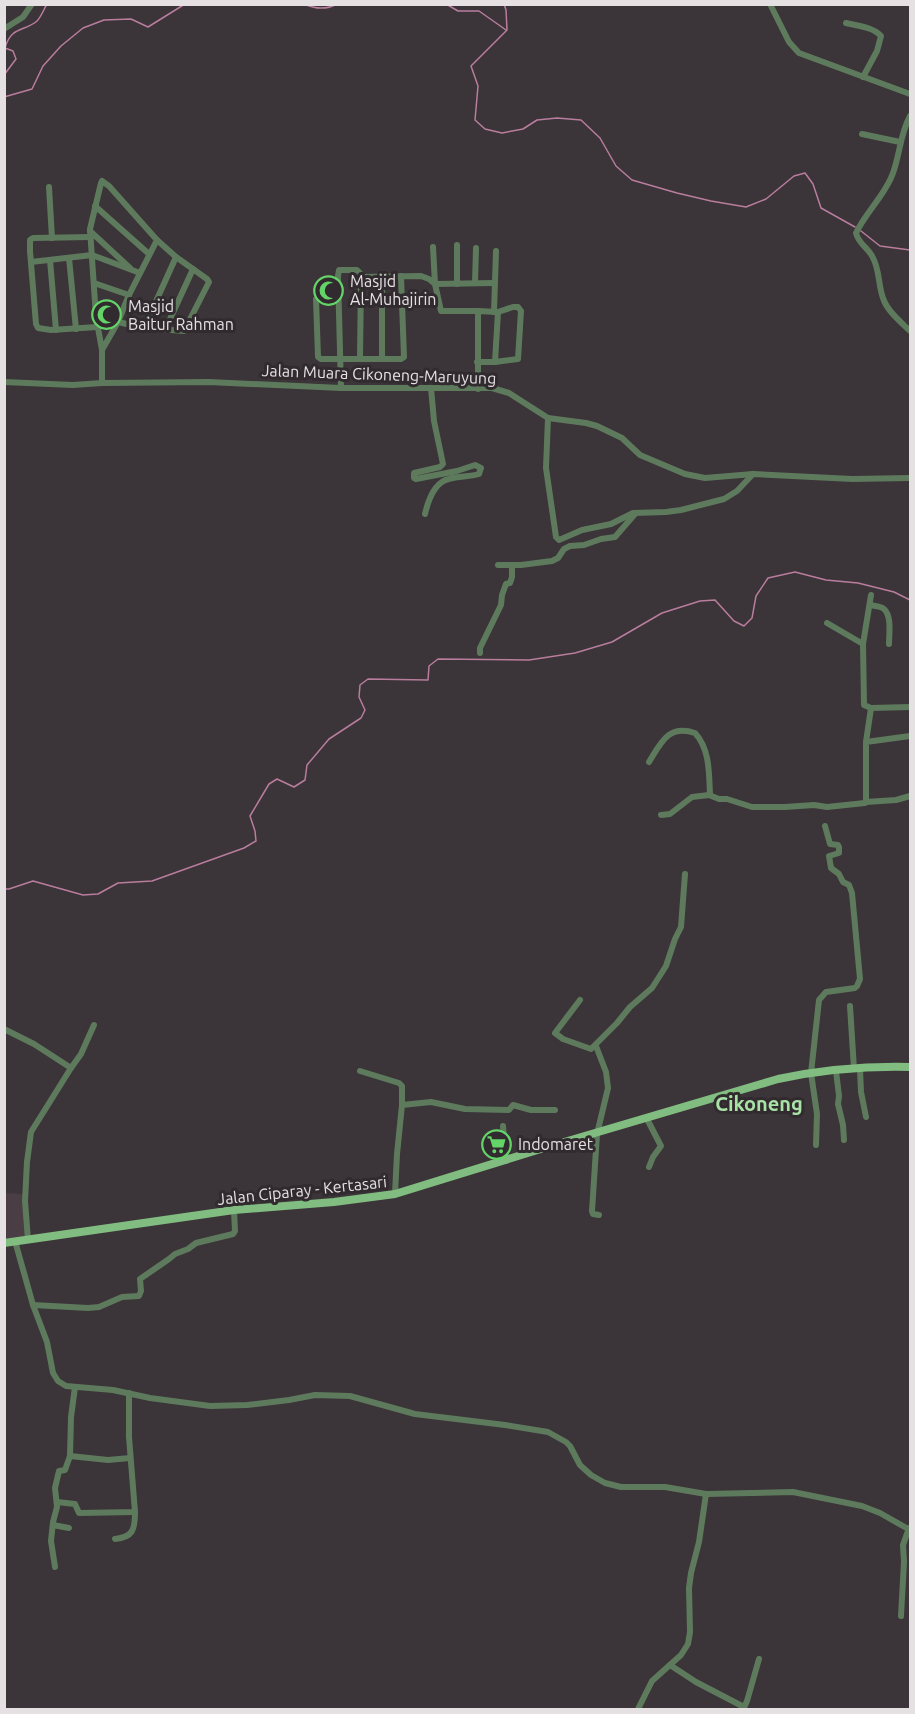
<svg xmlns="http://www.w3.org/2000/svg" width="915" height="1714" viewBox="0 0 915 1714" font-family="Ubuntu,sans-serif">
	<rect width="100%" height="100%" fill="#3b3438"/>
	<path fill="#4a3d43" d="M4,1190L6,1193L24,1194L26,1236L5,1239Z"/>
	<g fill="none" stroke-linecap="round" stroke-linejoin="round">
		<g stroke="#b97d9e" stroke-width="1.5">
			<path d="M304,4C315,9 326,10 337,4"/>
			<path d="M446,4L458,11H479L506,30"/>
			<path d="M504,4L506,10L507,30L471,66L478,86L475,120L485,129L502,133L523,129L537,120L557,118L581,120L600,138L616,166L632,180L677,193L711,201L746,207L766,199L794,176L805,173L813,184L821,208L855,227"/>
			<path d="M4,75L16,59L13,51L5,48C11,26 24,32 37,21C41,17 44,9 47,4"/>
			<path d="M4,97L32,89L43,66L61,46L83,28L104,20L131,19L148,27L185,4"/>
			<path d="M861,231L880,246L910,250"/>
			<path d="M4,889H9L33,881L83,895L98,894L118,883L152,881L244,848L256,841L255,831L250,816L269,784L277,779L294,787L305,780L307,765L329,739L361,718L365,710L359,697L360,685L368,679L428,680L429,666L438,659L529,660L575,653L612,642L662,613L700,601L715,600L734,621L744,626L752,618L756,596L768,578L795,572L826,580L858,583L894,592L910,600"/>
		</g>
		<g stroke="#5e7a5d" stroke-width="6">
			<path d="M770,4L789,42L799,53L910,94"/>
			<path d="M846,23C858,26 873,27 881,36L877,51L863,77"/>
			<path d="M4,29L23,17L32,4"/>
			<path d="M910,116C899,136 900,158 891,178C882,198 865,214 856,233C858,243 868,248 872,256C880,269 878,285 883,298C887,311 901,322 910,331"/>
			<path d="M862,134L900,142"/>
			<path d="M49,187L52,238"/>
			<path d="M95,206L149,254"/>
			<path d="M90,231L130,268"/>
			<path d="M91,237L33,238L30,240V251L36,324L38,328L51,330L97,327"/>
			<path d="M457,245V284"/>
			<path d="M433,247L435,284L441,311H478"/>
			<path d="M69,258L76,329"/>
			<path d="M50,260L56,330"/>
			<path d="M31,262L92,255L140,273"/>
			<path d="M94,283L129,295"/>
			<path d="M475,283L476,248"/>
			<path d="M338,295L323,296L316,299L318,357L321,359H360L361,277"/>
			<path d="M494,312L496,251"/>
			<path d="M118,322L144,328L184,331L209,282L207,279L176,257L157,240"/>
			<path d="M144,328L176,257"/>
			<path d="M165,330L193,269"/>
			<path d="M102,350L118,322L129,295L157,240L109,186L102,181L101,183L90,229L96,317L102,350V383"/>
			<path d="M360,359H382V276"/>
			<path d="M382,359H401L404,357L401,276"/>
			<path d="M477,362H495L498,312"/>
			<path d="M4,382L73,385L102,383L209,382L341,388H492L509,393L548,418L586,423L597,426L622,438L640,455L685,474L705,478L753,474L852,479L910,478"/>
			<path d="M341,388L338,276L339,270H357L360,273L361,277L421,276L429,279L435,284L494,283"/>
			<path d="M478,389V311L498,312L513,307H518L521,311L518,359L495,362"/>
			<path d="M548,418L546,468L556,537L559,540L582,530L611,524L633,513L666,512L681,510L724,499L737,491L753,474"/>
			<path d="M425,514C428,501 434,482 449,479C459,476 469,477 479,474L481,468L475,465L457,471L416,479L414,478V473L440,467L443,464L434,421L431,388"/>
			<path d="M498,565H521L552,561L558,558L564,549L570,546L584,545L601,539L615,537L635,514"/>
			<path d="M870,605C874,606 881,606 884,609C892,616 889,635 889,644"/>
			<path d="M827,623L863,644L864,705L871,708"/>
			<path d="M863,644L871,595"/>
			<path d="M480,653V648L501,605L502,595L506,584L510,583L512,577V565"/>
			<path d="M866,742L871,708L910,707"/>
			<path d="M649,762C661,742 669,724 695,733C710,749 709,774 710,795"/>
			<path d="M866,802L896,800L910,796"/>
			<path d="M661,815L670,814L692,797L709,795L719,799H727L752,807H785L814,805L827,807L865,803L866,801V742L910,736"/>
			<path d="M580,1000L555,1033L563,1039L591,1049L617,1023L630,1007L652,988L666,966L675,939L681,927L685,874"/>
			<path d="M850,1006L854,1069"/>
			<path d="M4,1029L34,1044L71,1068L31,1132L27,1162L25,1201L28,1240"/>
			<path d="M596,1046L606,1072L608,1088L597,1134L592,1211L593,1214L599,1215"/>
			<path d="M71,1068L81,1054L94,1025"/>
			<path d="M860,1069L861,1092L866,1117"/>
			<path d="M360,1071L399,1083L402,1086V1105"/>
			<path d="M836,1071L839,1096L838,1104L843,1125L844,1140"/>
			<path d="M647,1119L661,1146L653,1157L649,1167"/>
			<path d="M503,1126L506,1161"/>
			<path d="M816,1145L817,1114L811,1073L819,1000L826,992L855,988L857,986L860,979L852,893L849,885L843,882L839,874L831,868L829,856L839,853V847L838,845L830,844L825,826"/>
			<path d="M395,1194L397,1154L402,1105L431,1102L465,1109L509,1110L513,1105L531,1110H555"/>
			<path d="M15,1241L33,1305L47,1342L53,1373L58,1381L66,1386L113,1390L150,1398L210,1406L247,1405L289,1400L315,1395L350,1396L415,1414L505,1425L548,1432L566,1442L570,1446L580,1465L591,1475L605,1483L621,1487H665L706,1494L793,1492L862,1506L880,1513L910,1530"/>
			<path d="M33,1305L88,1308L99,1307L122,1297L139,1296L141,1291L140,1279L169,1259L175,1254L188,1249L196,1243L233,1234L235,1231L234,1210"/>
			<path d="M70,1456L108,1460L130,1458"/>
			<path d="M57,1502L75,1504L79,1513L135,1512L129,1437V1393"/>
			<path d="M53,1525L69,1528"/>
			<path d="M115,1539C133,1537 135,1530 135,1512"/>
			<path d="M55,1567L51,1541L53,1522L57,1507L55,1488L59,1471L65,1470L70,1456L71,1417L75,1387"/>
			<path d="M901,1616L904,1562L903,1545L909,1528"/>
			<path d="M670,1665L696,1682L744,1707"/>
			<path d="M638,1709L652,1681L681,1655L688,1644L690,1632L689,1588L691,1573L699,1542L706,1494"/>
			<path d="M743,1710L747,1701L759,1659"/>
		</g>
		<path stroke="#81bc80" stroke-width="8" d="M4,1243L234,1210L334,1202L395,1194L544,1148L778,1079C821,1070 867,1066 910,1067"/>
	</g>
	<defs>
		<symbol id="mosque-ring" viewBox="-11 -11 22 22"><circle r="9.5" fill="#312a2e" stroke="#64d468" stroke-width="1.5"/><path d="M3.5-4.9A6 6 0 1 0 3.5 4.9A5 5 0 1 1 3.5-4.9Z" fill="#64d468"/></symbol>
		<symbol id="supermarket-ring" viewBox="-11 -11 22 22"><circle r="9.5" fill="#312a2e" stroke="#64d468" stroke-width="1.5"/><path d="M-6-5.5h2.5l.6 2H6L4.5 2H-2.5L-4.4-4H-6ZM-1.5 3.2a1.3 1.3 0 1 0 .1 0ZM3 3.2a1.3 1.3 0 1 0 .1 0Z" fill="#64d468"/></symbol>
	</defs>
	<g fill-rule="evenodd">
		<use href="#mosque-ring" x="312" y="274" width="33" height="33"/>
		<use href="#mosque-ring" x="90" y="298" width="33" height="33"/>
		<use href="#supermarket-ring" x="480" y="1128" width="33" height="33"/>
	</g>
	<g text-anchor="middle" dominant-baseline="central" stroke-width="6" stroke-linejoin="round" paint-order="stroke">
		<g font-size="16" fill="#e5e1e3" stroke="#312a2e" text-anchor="start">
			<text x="350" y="281">Masjid<tspan x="350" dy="18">Al-Muhajirin</tspan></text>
			<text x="128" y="306">Masjid<tspan x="128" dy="18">Baitur Rahman</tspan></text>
			<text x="518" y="1144">Indomaret</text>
		</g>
		<g font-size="16" fill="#e5e1e3" stroke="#312a2e">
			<text transform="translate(379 374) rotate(2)">Jalan Muara Cikoneng-Maruyung</text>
			<text transform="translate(302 1190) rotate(-6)">Jalan Ciparay - Kertasari</text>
		</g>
		<g font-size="20" font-weight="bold" fill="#a8e2a7" stroke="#312a2e">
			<text x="759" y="1103">Cikoneng</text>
		</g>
	</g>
	<rect width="915" height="1714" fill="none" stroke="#e5e1e3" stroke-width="12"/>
</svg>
